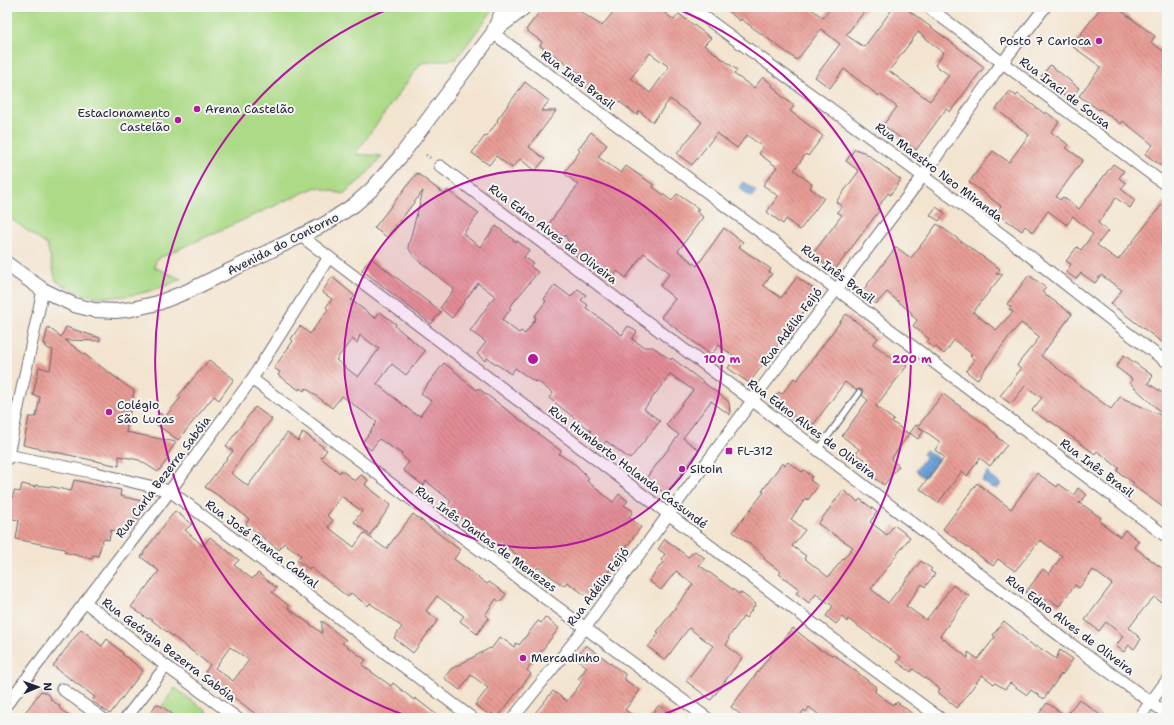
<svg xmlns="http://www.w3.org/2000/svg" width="1174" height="725" viewBox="0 0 1174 725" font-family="'Shantell Sans',sans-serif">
	<defs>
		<pattern id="water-ripples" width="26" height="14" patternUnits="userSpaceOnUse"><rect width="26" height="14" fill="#669dd4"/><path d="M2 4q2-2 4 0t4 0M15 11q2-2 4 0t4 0" fill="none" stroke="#5480ad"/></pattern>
		<pattern id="building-back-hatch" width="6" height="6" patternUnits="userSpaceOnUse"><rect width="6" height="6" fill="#e89c95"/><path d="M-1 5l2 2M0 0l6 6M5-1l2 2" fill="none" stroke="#bc7f7b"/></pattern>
	</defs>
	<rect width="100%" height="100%" fill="#f6f6f2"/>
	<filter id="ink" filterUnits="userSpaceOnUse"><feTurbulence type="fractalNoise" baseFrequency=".025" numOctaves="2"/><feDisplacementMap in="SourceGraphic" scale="8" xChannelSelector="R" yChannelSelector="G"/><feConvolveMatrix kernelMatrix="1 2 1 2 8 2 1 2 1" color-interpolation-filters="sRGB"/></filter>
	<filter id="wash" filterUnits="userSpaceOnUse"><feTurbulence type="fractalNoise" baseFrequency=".012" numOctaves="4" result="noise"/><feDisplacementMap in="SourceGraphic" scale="16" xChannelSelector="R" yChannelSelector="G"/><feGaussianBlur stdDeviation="0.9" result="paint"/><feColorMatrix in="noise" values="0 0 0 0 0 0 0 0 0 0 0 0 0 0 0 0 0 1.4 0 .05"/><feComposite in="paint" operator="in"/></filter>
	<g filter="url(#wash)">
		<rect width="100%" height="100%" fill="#f3e4cf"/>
		<g fill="#acda87" stroke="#677e61">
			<path d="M7,7H495L456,59L421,63L355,154L382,156L364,177L343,194L316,187L157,259L154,267L181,279C154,293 113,302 84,294C74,291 65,286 56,281L47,245L7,216Z"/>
			<path d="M175,688L207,712L202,718H178L162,706Z"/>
		</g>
		<g fill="url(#water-ripples)" stroke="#446088">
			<path d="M743,182L756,191L751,198L739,187Z"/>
			<path d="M926,450L937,458L938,460L926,476L923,477L916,471V470L925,457L923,454Z"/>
			<path d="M988,472L990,474L989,475L1001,484L997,489L993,487L992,488L982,481Z"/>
		</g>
		<g id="blocks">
			<g fill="url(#building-back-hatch)" fill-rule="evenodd">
				<path d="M543,7H573L602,26L617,7H657L674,20L679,14L711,38L704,45L737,70L734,74L754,88L763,77L773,85L772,86L778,91L777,92L794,106L790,111L823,136L808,156L806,154L794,170L812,184L810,188L824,198L800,230L786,219L783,224L767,212L778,196L763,185L777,167L759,154L763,147L747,135L737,148L717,133L692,165L677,154L702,122L670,99L653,122L639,111L637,115L616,99L611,106L605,101L582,84V75L557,57L540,46L542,42L526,30ZM650,53L669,67L650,93L631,78Z"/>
				<path d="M723,7H809L823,18L831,7H868L846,35L864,47L894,7H904L984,67L950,112L946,109L916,150L883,125L897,107L880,94L879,96L844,69L830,88L815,77L840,44L821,29L797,60L741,19L740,21ZM918,32L944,53L935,65L949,75L930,101L889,71Z"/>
				<path d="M1101,7H1116L1155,36L1151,42L1167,54V170L1145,154L1153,145L1123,121L1121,124L1100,109L1099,110L1079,96L1101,67L1072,46Z"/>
				<path d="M1050,65L1079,88L1070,100L1040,78Z"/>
				<path d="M525,82L549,101L541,111H556L529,147L545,159L535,171L520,159L512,168L496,156L489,165L472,153L485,136L486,137L498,121L497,120Z"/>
				<path d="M1010,91L1016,96L1018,94L1045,114L1046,112L1059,122L1051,132L1069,145L1066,148L1083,160L1056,197L1060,200L1063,197L1079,209L1113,164L1124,171L1119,178L1126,183L1121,189L1135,200L1130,208L1116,198L1098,223L1108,231L1097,245L1118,260L1167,198V346L1111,304L1122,290L1101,275L1095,283L1081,273L1076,279L1066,272L1071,264L1066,261L1077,247L1081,250L1093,234L1073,216L1067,225L1048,211L1033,232L1025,226L1022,231L996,213L1001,206L969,182L993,151L1009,162L1029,135L996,109Z"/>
				<path d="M591,132L607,145L598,157L621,173L626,166L654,185L653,187L672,201L677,194L699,209L696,211L703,217L678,251L697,266L724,228L743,242L739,247L771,269L769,272L772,274L763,285L781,298L797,277L818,292L749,383L728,368L735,358L719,345L711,355L661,317L675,299L660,286L670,273L644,253L626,278L617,271L611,280L575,255L565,235L560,242L544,230L578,185L564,173L580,151L578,149Z"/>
				<path d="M855,149L863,152H864L901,180L890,195L888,193L877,209L879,211L834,271L812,255L842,215L837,212L842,206L836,202L859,171L846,161Z"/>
				<path d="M417,173L444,194L447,190L479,213L463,234L480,247L496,226L516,242L517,241L529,250L524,257L533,263L530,266L538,272L509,308L511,309L502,320L519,333L521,331L525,334L536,318L534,317L546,301L544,299L555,285L571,297L578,289L586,295L581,300L588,305L586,308L597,316L622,335L628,326L637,332L632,339L644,347H653L671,360L672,358L729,402L730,415L711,401L683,438L699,450L666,494L656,487L657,485L647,477L679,435L666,425L693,390L670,374L644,409L660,421L630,459L606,441L602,446L588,435L591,431L549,398L553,393L536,380L535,382L515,368L511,374L487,358L485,361L477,354L486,342L470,331L495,296L478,283L452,318L440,308L454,289L414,257L408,247L423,191L387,237L374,228Z"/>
				<path d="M936,207L945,213L939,221L930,215Z"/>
				<path d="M937,224L1000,269L996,274H1003L973,312L996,330L1013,312L1009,309L1011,307L1007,304L1029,275L1046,288L1042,292L1072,314L1041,356L1111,409L1120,397L1167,418V510L1132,485L1134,483L1117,471L1119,468L1097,451L1095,454L1057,426L1050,421L1049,422L1032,410L1042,398L1025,386L1011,404L1000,396L1021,369L1017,366L1020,361L1040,337L1021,323L1011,334L977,380L966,371L974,360L970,356L972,354L954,340L944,354L936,347L935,348L927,342L929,339L913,326L917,320L911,315L912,313L887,292L876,304L861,293L896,247L911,258Z"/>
				<path d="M371,258L441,312L431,324L362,270Z"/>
				<path d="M332,277L355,296L351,300L375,318L380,312L396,324L395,326L425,351L406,375L392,364L377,384L416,415L417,414L420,416L431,401L421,393L444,363L461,376V378L477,390L478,388L561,451L559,454L576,465L589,478L587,481L613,502L619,494L628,501L624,505L633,511L629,517L641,527L589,598L567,582L564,586L538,567L534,573L518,560L520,557L503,545L501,548L453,512L447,507L451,501L426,481L424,486L403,470L409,462L401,455L402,454L379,439L371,450L362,443L377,422L342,396L332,408L306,388L304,391L300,388L299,390L278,375L280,372L274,368L293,341L291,339L300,326L310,334L328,309L326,307L332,299L322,292ZM360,335L379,349L358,377L336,360L352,339L357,343Z"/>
				<path d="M846,314L878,338L873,344L896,361L897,359L907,366L876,406L894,420L892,422L909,434L891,459L899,466L884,485L859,467L865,460L856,454L859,449L842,436L868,400L862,395L863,393L862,390L859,389L856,390L845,382L810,429L772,400L779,392L782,394L794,378L797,380Z"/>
				<path d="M48,327L61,337L66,327L100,338V341L65,340L134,391L126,432L176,442L166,457L168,459L158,472L139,460L119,456V466L23,445L29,417H36L40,397L33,395L39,367L50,370L53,350L46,348V344H44Z"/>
				<path d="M1124,355L1153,376L1148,383L1167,396V418L1130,383L1132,379L1116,367Z"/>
				<path d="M209,360L234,379L219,400L214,396L178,440L153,422L160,413L165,417L181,397L178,396Z"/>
				<path d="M943,394L990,428V429L998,436L997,437L1007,445L990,466L980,458L967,476L962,471L938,503L920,489L944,457L935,450L940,442L918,426Z"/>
				<path d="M255,407L272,419L250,446L231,473L248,486L287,433L298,441L303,432L327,450L321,458L340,473L341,470L355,481L361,475L368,480L365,485L391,505L370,535L354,522L362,511L341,496L327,516L333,520L328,527L354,547L364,533L386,549L413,514L460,550L454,559L487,584L489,582L506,594L500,602L496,599L485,615L489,618L477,634L460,621L464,616L437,596L426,611L438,620L413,653L394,638L402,627L370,603L368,606L351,593L348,597L310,567L309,569L297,560L301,555L284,543L279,550L246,524L249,519L225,500L205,487L233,451L226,446Z"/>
				<path d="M916,425L924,431L918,439L910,433Z"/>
				<path d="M788,462L802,472L804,470L812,476L810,480L818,486L808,500L806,498L791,519L805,530L792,546L806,556L804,558L828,577L853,547L818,524L843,490L858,502L860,499L877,512L870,522L887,535L894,525L910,537L871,589L888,603L921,561L932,569L930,571L935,574L925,587L922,584L906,606L926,620L953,585L969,596L940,636L968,658V652L978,659L995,637L993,635L1004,621L1036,648L1037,646L1056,659L1060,650L1073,659L1062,675L1061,674L1044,699L1031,690L1027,695L1010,683L1005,689L995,683L994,684L982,675L957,708L938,692L940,689L913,669L911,672L897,662L901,657L848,619L847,622L842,617L836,624L826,616L833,606L816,594L809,603L796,593L799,589L779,574L781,572L764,559L765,557L758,550L733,532L764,492L762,491L782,463L785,465Z"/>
				<path d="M1037,473L1057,487L1059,484L1074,495L1078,488L1087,495L1079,503L1086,507L1101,518L1099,521L1120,537L1125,530L1139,541L1134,547L1167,572V606L1154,597L1144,608L1129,628L1141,639L1134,649L1129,645L1124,652L1116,646L1123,636L1106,622L1099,631L1085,620L1112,584L1093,570L1079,588L1075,585L1059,606L1047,598L1043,604L1026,592L1043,569L1049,574L1062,556L1040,540L1015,571L998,559L993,566L943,529L977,483L1011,509Z"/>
				<path d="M74,480L121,490L120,496L146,502L138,520L134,519L124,533L111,530L109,540L103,539L98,556L93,555L92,559L64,552L65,549L16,539L19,520L7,518L14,491L20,492L22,484L35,487V485L53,487L71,491Z"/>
				<path d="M175,511L192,524L185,530L203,546L210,537L239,560L234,565L252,579L258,573L277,588L272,592L289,606L288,608L322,633V621L346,640L342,643L366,660L362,665L391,686L393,683L414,700L415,698L441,718H261L219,686L220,684L205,672L210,665L149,618L148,619L131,607L159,571L141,557L144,553H143ZM230,647L249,660L233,681L215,668Z"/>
				<path d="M665,539L688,557L695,551L705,558L699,565L739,594L740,592L756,604L746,618L744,616L728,638L729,640L726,645L742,658L711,700L686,681L713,646L689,628L665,660L648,647L659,633L657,632L693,584L676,571L661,590L649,581L663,562L661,560L665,554L658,549Z"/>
				<path d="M545,617L559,628L527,670L531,674L498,717L492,713L490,715L475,705L488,688L479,681L471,675L460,690L444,678L451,669L490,648L491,649L500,637L514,647L516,643L519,645L538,621L541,623Z"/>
				<path d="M793,628L819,649L837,657L876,687L875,692L893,705L894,703L895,704L897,702L918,718H823L809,707L806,712L804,710L798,718H745L731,707L776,648H777Z"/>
				<path d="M81,629L102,646L107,639L123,653L122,654L143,670L142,672L110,714L92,701L95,697L53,666Z"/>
				<path d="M586,645L625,674V680L640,690L625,710L636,718H531L553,691L567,701L579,686L582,681L578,679L587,667L576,658Z"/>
				<path d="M41,691L42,692L43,691L51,697L50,699L60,706L59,708L72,718H21Z"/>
				<path d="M1079,699L1104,718H1036L1047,703L1066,716Z"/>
				<path d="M156,704L163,707L177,718H148Z"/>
				<path d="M659,705L677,718H649Z"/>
			</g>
		</g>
	</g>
	<g filter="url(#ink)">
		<use href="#blocks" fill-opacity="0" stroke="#6b666f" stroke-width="1"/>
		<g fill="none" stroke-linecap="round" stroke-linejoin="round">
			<defs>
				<path id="service" d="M818,450L859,393"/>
				<g id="minor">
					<path d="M691,7C797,85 904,161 1009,240C1062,280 1113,324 1167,362"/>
					<path d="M928,7L1167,186"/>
					<path d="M493,33L676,169L1167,537"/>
					<path d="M440,166L818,450L1068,642L1167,714"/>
					<path d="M301,236L869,666L940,718"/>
					<path d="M252,379L419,505L707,718"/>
					<path d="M7,455L96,473L170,491L472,718"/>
					<path d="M7,459L43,290"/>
					<path d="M85,602L166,666L237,718"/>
					<path d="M62,689L102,718"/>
					<path d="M7,704L161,503L252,379L329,257"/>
					<path d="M126,718L166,666"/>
					<path d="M513,718L585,628L760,390L923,176L994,74L1045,7"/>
					<path d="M1139,718L1167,680"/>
				</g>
				<g id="tertiary">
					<path d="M494,31L519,12L524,7"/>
					<path d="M7,264L43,290L74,305L94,310L116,311L132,309L158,303L188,291L325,224L354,205L371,190L400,157L493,33L504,7"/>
				</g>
			</defs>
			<use href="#service" stroke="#6b666f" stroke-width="8"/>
			<use href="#minor" stroke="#6b666f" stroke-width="13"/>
			<use href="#tertiary" stroke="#6b666f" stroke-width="16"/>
			<path stroke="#6b666f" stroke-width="2.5" stroke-dasharray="1 3" stroke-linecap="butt" d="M426,155L432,159"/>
			<use href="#service" stroke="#fff" stroke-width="5.5"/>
			<use href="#minor" stroke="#fff" stroke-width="11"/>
			<use href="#tertiary" stroke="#fff" stroke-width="14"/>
		</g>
	</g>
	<circle cx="533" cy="359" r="189" fill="#b5179e" fill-opacity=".12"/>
	<g fill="none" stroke="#b5179e" stroke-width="2">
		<circle cx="533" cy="359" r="189"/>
		<path d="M410 717A379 379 0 0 1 391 8M675 8A379 379 0 0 1 656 717"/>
	</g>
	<g fill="#b5179e" stroke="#f6f6f2" stroke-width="1.5">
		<circle cx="1099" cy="41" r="4"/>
		<circle cx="197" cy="109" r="4"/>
		<circle cx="178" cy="120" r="4"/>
		<circle cx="109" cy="412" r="4"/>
		<rect x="725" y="447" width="8" height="8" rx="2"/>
		<circle cx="682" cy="469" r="4"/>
		<circle cx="523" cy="658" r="4"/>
	</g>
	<g text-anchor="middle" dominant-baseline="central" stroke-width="4" stroke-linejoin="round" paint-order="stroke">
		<g font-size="12" fill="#22223b" stroke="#f6f6f2" text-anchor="start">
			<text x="1091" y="41" text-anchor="end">Posto 7 Carioca</text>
			<text x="205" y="109">Arena Castelão</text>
			<text x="170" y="113" text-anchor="end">Estacionamento<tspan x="170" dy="14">Castelão</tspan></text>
			<text x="117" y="405">Colégio<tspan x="117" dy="14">São Lucas</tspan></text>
			<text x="737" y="451">FL-312</text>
			<text x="690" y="469">Sitoin</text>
			<text x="531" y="658">Mercadinho</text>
		</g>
		<g font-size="12" fill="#22223b" stroke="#f6f6f2">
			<text transform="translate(578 80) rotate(37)">Rua Inês Brasil</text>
			<text transform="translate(1065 93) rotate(37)">Rua Iraci de Sousa</text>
			<text transform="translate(939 172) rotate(37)">Rua Maestro Neo Miranda</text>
			<text transform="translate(553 234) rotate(37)">Rua Edno Alves de Oliveira</text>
			<text transform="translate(283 244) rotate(-27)">Avenida do Contorno</text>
			<text transform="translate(838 274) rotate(37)">Rua Inês Brasil</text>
			<text transform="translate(791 327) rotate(-53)">Rua Adélia Feijó</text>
			<text transform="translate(812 429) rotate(37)">Rua Edno Alves de Oliveira</text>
			<text transform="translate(628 467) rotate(37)">Rua Humberto Holanda Cassundé</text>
			<text transform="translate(1097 468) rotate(37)">Rua Inês Brasil</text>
			<text transform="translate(163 477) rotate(-53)">Rua Carla Bezerra Sabóia</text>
			<text transform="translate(486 539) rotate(36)">Rua Inês Dantas de Menezes</text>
			<text transform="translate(262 544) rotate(37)">Rua José Franca Cabral</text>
			<text transform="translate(598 587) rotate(-53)">Rua Adélia Feijó</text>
			<text transform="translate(1070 625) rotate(37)">Rua Edno Alves de Oliveira</text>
			<text transform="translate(169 650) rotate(37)">Rua Geórgia Bezerra Sabóia</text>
		</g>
	</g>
	<circle cx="533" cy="359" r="6" fill="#b5179e" stroke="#f6f6f2" stroke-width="2"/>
	<g font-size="12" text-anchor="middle" font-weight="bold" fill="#b5179e" stroke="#f6f6f2" stroke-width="4" stroke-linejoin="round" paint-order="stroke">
		<text x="722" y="363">100 m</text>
		<text x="912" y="363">200 m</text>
	</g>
	<rect width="1174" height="725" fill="none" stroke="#f6f6f2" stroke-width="24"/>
	<g transform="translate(38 687) rotate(88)" stroke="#f6f6f2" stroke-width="3" paint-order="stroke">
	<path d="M0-3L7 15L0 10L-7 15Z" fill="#22223b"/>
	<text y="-6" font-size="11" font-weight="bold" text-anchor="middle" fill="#22223b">N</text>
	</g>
</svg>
